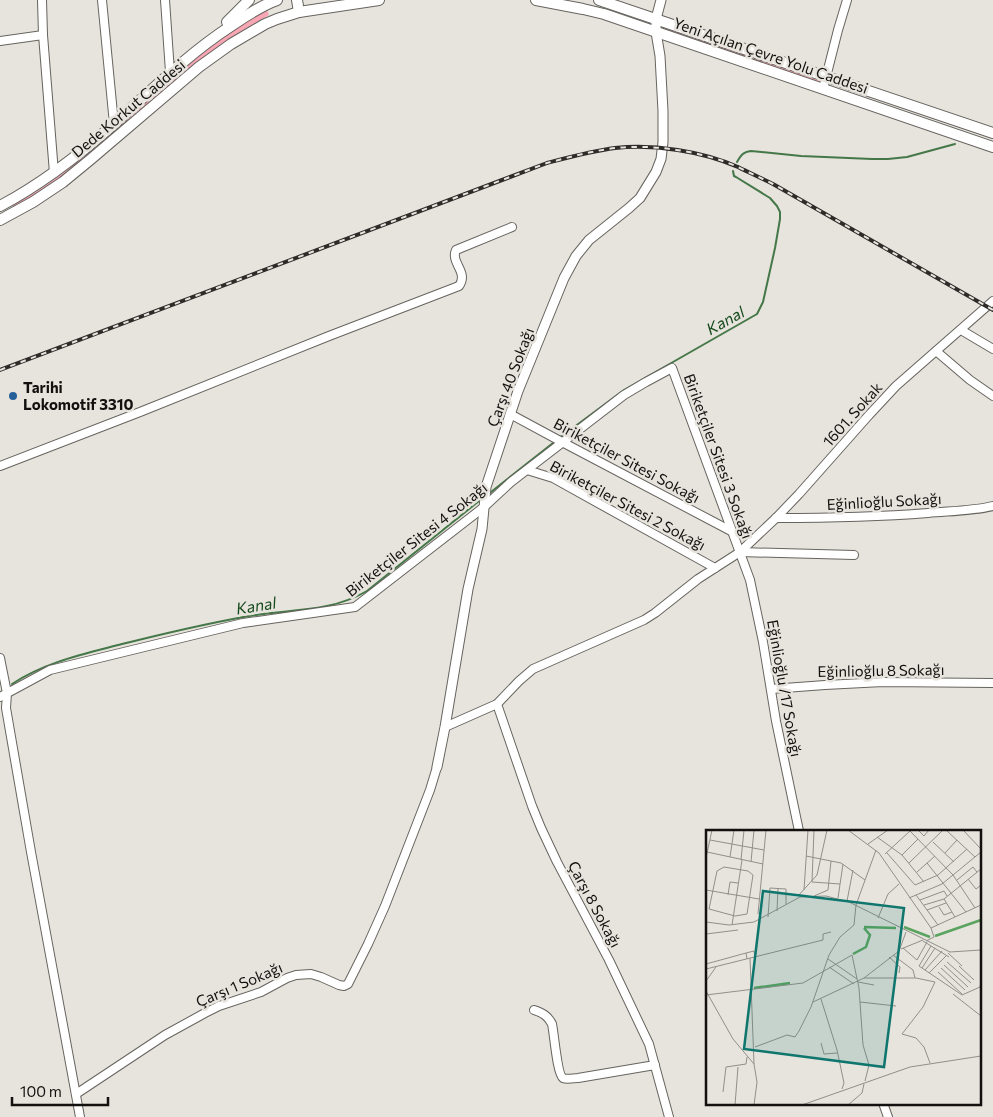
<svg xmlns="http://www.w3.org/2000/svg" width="993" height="1117" viewBox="0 0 993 1117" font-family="Commissioner,sans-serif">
	<rect width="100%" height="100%" fill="#e7e3dd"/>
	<g fill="#f8a6b4">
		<path d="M267,9L269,15L243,30L211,52L178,78L89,157L46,189L14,208L12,205L39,190L66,171L207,48L239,25Z"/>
		<path d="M660,25L822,81L821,84L658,28Z"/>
	</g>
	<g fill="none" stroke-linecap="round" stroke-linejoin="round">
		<g stroke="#457848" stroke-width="2">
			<path d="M737,162C741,155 743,152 751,151L801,156L872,159H888L907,157L955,144"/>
			<path d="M562,436L624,390L757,314L763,302L775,248L780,219V212L777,206L770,198L736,177L734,176L733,171"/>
			<path d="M491,492L553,443"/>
			<path d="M12,684C45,662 84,654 122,644C167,633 211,622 256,615C296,609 330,612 367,591L479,501"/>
		</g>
		<defs>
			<g id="minor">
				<path d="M42,0L43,35L54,173"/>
				<path d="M102,0L114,124"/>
				<path d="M165,0L170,72"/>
				<path d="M0,41L43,35"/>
				<path d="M823,89L838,30L847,0"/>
				<path d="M961,330L993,349"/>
				<path d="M936,351L970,380L993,396"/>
				<path d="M510,414L562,442L731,531"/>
				<path d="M0,466L140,412L329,336L459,286C469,272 450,263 456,250L512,227"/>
				<path d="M527,470L553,478L715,568"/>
				<path d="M776,518C827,518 877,517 928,513C949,511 972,511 993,506"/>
				<path d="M740,552L854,555"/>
				<path d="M0,658L7,693L6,708L31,852L80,1117"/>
				<path d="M771,689L825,685L883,682L993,683"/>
				<path d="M0,697L50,670L243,623L355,607L484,507L511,482L624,395L646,382L672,368L750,580L763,642L776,721L799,831"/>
				<path d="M497,704L532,806L541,828L557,862L609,960L649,1044L669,1117"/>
				<path d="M445,727L497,704L519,681L533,669L644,620L655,613L698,579L740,552L776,518L799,494L869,415L896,386L993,301"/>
				<path d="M534,1010C543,1013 548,1016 552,1024C554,1032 557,1074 563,1078C567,1080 574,1078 578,1078L655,1065"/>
				<path d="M76,1094L165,1035L205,1013L219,1006L261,992L287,978L296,975L311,974L321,977L339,985L344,986L348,984L368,944L385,906L430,790L437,767"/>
				<path d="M883,1103L888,1117"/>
			</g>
			<path id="tertiary" d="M437,767L445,727L468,589L482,529L486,487L518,391L564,278L576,256L589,240L629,208L640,198L656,172L661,159L663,142V111L660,56L656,32V19L661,0"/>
			<g id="secondary">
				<path d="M297,0L299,12"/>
				<path d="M536,0L583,9L604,14L993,147"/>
				<path d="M599,0L993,133"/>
				<path d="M227,22L249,0"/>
				<path d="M0,206C42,184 79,155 114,124C152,90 188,54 231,26C246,16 260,6 277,0"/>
				<path d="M0,220L33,202L63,182L91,159L199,67L231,44L265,24L277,19L299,12L379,0"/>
			</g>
		</defs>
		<use href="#minor" stroke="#67645f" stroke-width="10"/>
		<use href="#tertiary" stroke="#67645f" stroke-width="11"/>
		<use href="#secondary" stroke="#67645f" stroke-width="12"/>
		<use href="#minor" stroke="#fff" stroke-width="8"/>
		<use href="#tertiary" stroke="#fff" stroke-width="9"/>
		<use href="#secondary" stroke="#fff" stroke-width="10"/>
		<defs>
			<path id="rail" d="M0,370L547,163C570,157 592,151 615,148C655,144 701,151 738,167C750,173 761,178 773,184L993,310"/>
		</defs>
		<use href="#rail" stroke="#2e2c29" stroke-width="4"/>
		<use href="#rail" stroke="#e7e3dd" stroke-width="2" stroke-dasharray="5.5" stroke-linecap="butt"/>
	</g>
	<circle fill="#266299" stroke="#e7e3dd" stroke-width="2" cx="13" cy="396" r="5"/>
	<g text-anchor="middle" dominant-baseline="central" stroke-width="5" stroke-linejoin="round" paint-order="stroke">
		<g font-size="15" fill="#13110f" stroke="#e7e3dd">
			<text transform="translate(771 55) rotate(19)">Yeni Açılan Çevre Yolu Caddesi</text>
			<text transform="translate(128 108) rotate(-40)">Dede Korkut Caddesi</text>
			<text transform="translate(510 377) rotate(-69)">Çarşı 40 Sokağı</text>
			<text transform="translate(852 414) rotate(-48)">1601. Sokak</text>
			<text transform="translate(719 456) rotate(70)">Biriketçiler Sitesi 3 Sokağı</text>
			<text transform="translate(627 460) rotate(28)">Biriketçiler Sitesi Sokağı</text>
			<text transform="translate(884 501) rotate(-3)">Eğinlioğlu Sokağı</text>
			<text transform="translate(628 505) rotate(28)">Biriketçiler Sitesi 2 Sokağı</text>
			<text transform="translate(416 539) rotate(-38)">Biriketçiler Sitesi 4 Sokağı</text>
			<text transform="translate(881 670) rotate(-1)">Eğinlioğlu 8 Sokağı</text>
			<text transform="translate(785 688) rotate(80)">Eğinlioğlu /17 Sokağı</text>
			<text transform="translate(595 904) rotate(62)">Çarşı 8 Sokağı</text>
			<text transform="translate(239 984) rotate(-23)">Çarşı 1 Sokağı</text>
		</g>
		<g font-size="15" font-weight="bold" fill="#13110f" stroke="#e7e3dd" text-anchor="start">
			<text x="23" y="387">Tarihi<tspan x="23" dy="17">Lokomotif 3310</tspan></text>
		</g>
		<g font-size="16" font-style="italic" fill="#164b1e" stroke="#e7e3dd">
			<text transform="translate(725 320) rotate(-29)">Kanal</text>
			<text transform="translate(256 605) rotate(-9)">Kanal</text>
		</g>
	</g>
	<g transform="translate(706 830)">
		<rect width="275" height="275" fill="#e7e3dd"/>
		<path fill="none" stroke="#5aa460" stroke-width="2.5" d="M158,97L190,98M198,97L224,107M229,106L275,90M147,124L160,117L164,105L158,98M48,158L84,153"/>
		<path fill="none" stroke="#928f8b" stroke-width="1" d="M108,0L106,52L134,54M115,0H142L173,23L225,98L228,107L220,111M203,0L247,45L269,78M212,0L218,6L223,0M240,0L269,27M257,0L275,19M171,7L196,25L218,52M4,10L58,20M227,12L248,32M162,14L182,0M1,22L57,34M181,23L209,55L232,45L261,19M239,23L251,10M179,24L204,1M196,25L212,9M100,26L135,33L159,50M24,27L28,0M0,28L6,0M35,30L38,0M45,32L48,0M203,33L237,0M221,33L260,82M18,37L42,41L47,45L41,84L29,86L3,79L11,41ZM211,42L229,26M262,49L270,59L275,55M251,50L267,37L271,42M0,60L53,69M98,60L102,0M22,65L24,52L32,53M210,65L232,95M92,66L111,45L121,0M108,66L122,60L125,31M132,68L137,34M203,68L236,54L275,22M238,69L249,87M214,70L238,61L241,66M141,71L147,40M218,75L238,69L275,39M233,77L238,85L246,82M221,80L240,73M71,81L72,58M52,84L60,0M62,87L64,58L80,59V74M172,88L182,64L193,54M0,92L23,95L48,92L94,67L120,66L143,72L244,122L275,120M26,95L36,30M225,98L275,75M0,104L32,100M217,111L243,127M225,116L213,136L256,165M197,118L211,130L221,112M195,119L217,110M242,123L256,136M187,125L207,140L209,148M183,127L194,137L193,143M44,128L48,234M41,129L40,123L48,121L49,127M122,129L151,149M241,132L265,153M0,134L40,123M238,135L262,157M253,136L268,150M123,137L148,154M216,138L229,118M235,138L259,160M0,139L117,110V104L125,102M219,140L236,121M232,142L256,164M223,143L241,125M158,148H210L229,152L217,177L196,204L210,208L218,217L224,233M0,151L10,137M152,152L168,155M0,161L27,209L48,234L51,252L48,275M247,164L275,186M0,165L97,153L146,125L153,158L157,215L163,235L159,251M256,165L274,157L275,153M115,169L131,220L138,253L136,259M107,172L158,148L193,121L200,102M154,172L190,176M115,213L118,224L131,223M49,217L81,205L89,207L93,201L105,177L123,125L134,107L148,95L150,75L170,20M17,262L20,237L40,234L41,227M29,275L32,237M96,275L204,237L275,226M142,275L156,263L158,254"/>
		<path fill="#0f766e" fill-opacity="0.15" stroke="#0f766e" stroke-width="2.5" d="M57,61L198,78L178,237L38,219Z"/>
		<rect width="275" height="275" fill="none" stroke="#13110f" stroke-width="2.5"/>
	</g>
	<path d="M12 1097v8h96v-8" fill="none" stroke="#13110f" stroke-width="2.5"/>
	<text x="20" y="1097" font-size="15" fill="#13110f" stroke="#e7e3dd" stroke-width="4" paint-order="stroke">100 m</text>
</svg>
